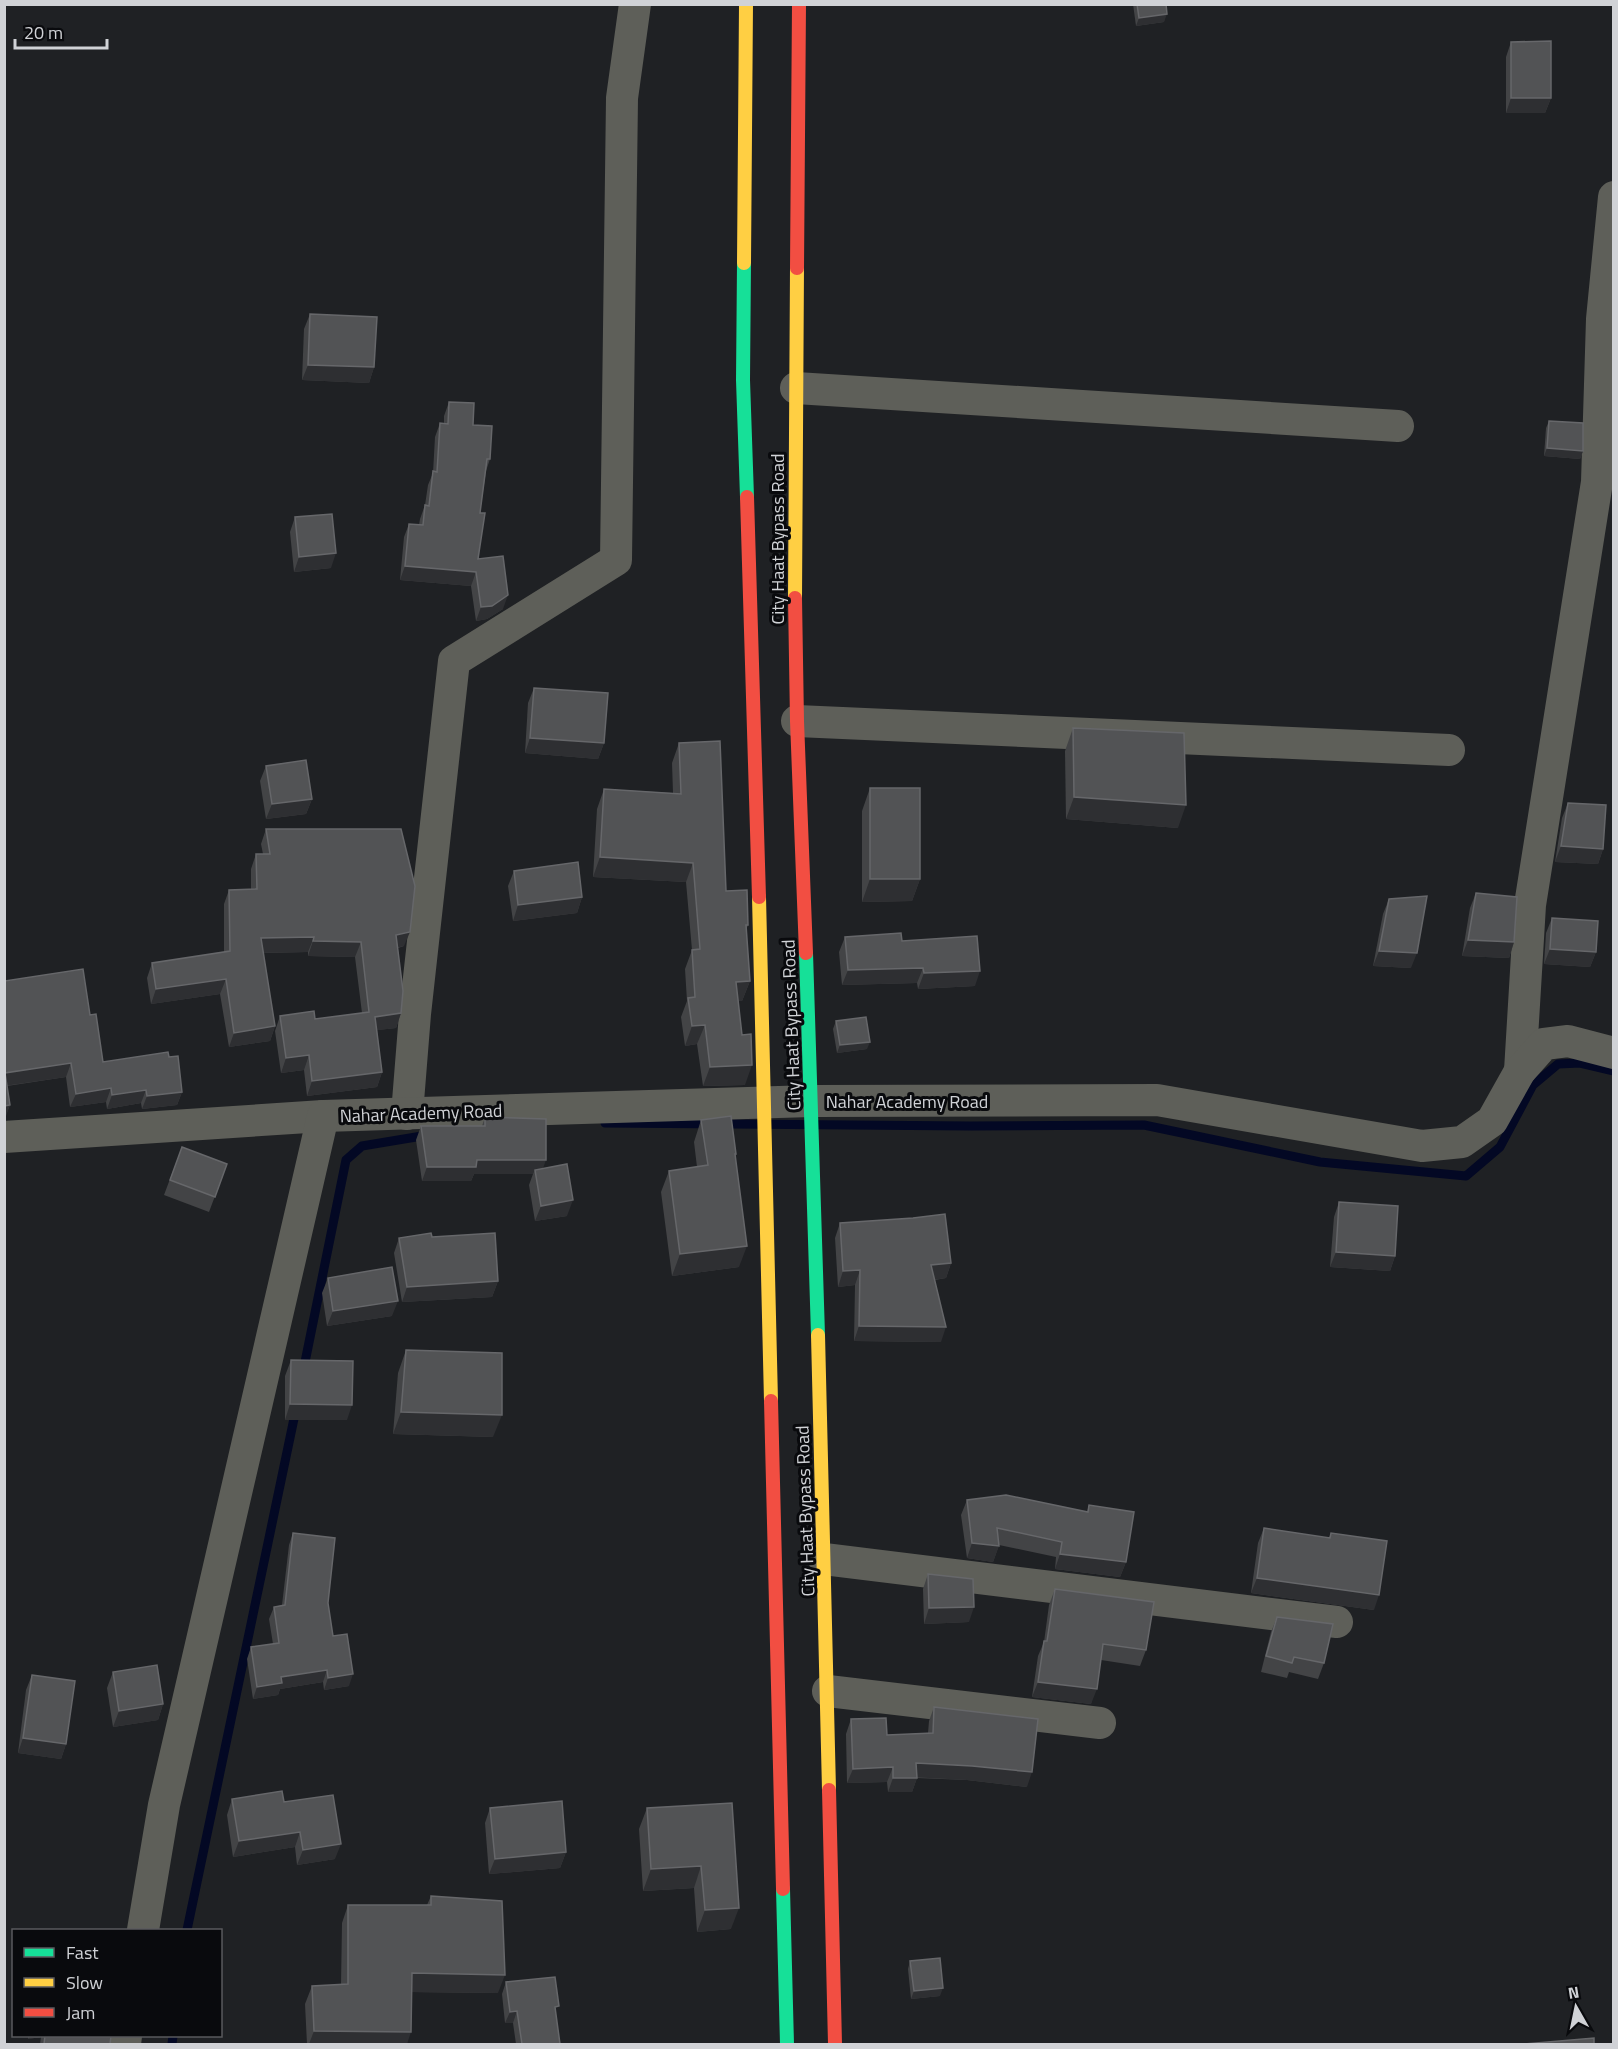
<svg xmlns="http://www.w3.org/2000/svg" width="1618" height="2049" viewBox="0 0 1618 2049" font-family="'Titillium Web',sans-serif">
	<rect width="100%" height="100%" fill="#1f2124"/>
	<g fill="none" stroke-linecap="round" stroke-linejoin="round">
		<g stroke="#030824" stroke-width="9">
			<path d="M605,1123L970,1126L1144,1125L1320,1162L1466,1176L1500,1147L1533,1085L1558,1064L1580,1063L1614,1071"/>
			<path d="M303,1372L346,1160L362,1146L428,1135"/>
			<path d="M187,1930L296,1409"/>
			<path d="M172,2044L173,2036"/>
		</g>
		<g stroke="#5e5f59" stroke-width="32">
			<path d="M796,388L1398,426"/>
			<path d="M797,721L1449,750"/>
			<path d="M1520,1071L1530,905L1597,482L1602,319L1614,197"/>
			<path d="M407,1114L415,1014L454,661L616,560L622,98L635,4"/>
			<path d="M4,1137L323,1116L812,1101L1157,1100L1422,1146L1462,1142L1492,1121L1520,1071L1544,1044L1568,1041L1614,1053"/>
			<path d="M824,1559L1337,1622"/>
			<path d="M828,1691L1100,1723"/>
			<path d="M143,1930L164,1805L323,1116"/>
			<path d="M125,2044L126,2036"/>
		</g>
		<g stroke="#16e098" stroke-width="14">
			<path d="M744,263L743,380L747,497"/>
			<path d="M806,953L818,1335"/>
			<path d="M783,1889L787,2044"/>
		</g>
		<g stroke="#ffcf43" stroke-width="14">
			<path d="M744,263L746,4"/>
			<path d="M795,598L797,268"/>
			<path d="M759,897L771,1401"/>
			<path d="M818,1335L829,1790"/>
		</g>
		<g stroke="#f24e42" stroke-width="14">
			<path d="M797,268L799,4"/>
			<path d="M747,497L759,897"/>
			<path d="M795,598L797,721L806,953"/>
			<path d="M771,1401L783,1889"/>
			<path d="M829,1790L835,2044"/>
		</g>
	</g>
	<g fill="#434446">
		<path d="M1133,4H1166L1164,22L1136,26Z"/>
		<path d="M1511,42L1551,98L1545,113H1506V57Z"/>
		<path d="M310,314L374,367L369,383L302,380L304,329Z"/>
		<path d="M449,402L473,425L490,459L486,471L480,513L478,559L503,609L487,619L476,621L471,586L400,580L404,537L409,524L419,525L420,519L425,505L428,485L433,473L435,437L440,423H444V416Z"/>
		<path d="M1549,421L1583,451L1580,459L1544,456L1546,428Z"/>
		<path d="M295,517L331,568L294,572L290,532Z"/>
		<path d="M534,688L604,743L598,759L525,753L528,703Z"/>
		<path d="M1073,728L1178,828L1066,819L1065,751Z"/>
		<path d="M679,743L726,891L748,925L746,930L750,981L742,1001H738L745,1085L703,1086L697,1044L685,1046L681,1017L687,1001L685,969L692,950L686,882L593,877L597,809L604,789L673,793L672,763Z"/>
		<path d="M266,766L312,799L306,814L266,819L260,781Z"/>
		<path d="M870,788L920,879L912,901L862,902V811Z"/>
		<path d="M1568,803L1603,849L1598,864L1555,862L1562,818Z"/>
		<path d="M266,829L404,946L398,948L401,1013L396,1028L377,1030L382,1072L377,1087L307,1096L304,1070L281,1073L275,1031L280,1016L315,1019L362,1013L355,957L308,956V952L263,953L275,1026L270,1041L229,1047L220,994L151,1004L147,978L152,963L224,952V904L229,890L251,889V869L256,854H263L261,844Z"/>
		<path d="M514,871L582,897L577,913L513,921L508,886Z"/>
		<path d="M1476,893L1514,942L1509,958L1462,956L1470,908Z"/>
		<path d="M1389,899L1411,968L1373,966L1383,914Z"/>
		<path d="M1552,918L1596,952L1590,967L1544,964L1546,933Z"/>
		<path d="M845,937L902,941L975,986L918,989L917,983L842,985L839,952Z"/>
		<path d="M4,977L5,981L90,1015L103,1062L169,1057L182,1092L177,1105L142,1109L141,1103L107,1109L106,1102L70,1107L66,1077L7,1086L10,1105L4,1119Z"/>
		<path d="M836,1021L867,1049L837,1053L833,1029Z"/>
		<path d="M485,1117L543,1168L567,1216L535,1221L529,1185L533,1174H474L471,1181H422L416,1140L421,1126H482Z"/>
		<path d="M701,1120L735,1157L739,1267L672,1276L661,1192L669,1171L697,1167L694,1142Z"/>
		<path d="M182,1147L227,1164L209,1212L164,1195Z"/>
		<path d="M1339,1202L1395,1256L1390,1271L1330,1267L1334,1217Z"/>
		<path d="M840,1223L951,1263L946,1278L935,1280L941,1342L854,1341L855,1285L838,1287L835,1238Z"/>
		<path d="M432,1237L498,1281L492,1297L402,1302L394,1253L399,1238Z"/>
		<path d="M328,1278L392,1316L327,1326L322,1293Z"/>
		<path d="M406,1350L493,1437L393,1434L398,1373Z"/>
		<path d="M291,1360L347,1420H285V1376Z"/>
		<path d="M967,1500L1087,1512L1089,1505L1126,1562L1120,1577L1055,1569L1056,1557L999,1545L993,1562L967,1558L961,1515Z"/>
		<path d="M1264,1528L1329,1538L1331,1533L1374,1610L1251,1593L1258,1543Z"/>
		<path d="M293,1533L328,1603L333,1636L349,1686L324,1690L323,1682L280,1689L278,1695L253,1699L247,1659L251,1647L273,1644L269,1619L274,1607L282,1605L289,1545Z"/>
		<path d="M928,1574L969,1622L924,1624L923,1589Z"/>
		<path d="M1055,1589L1146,1650L1140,1666L1101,1660L1091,1704L1032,1697L1038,1656L1044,1642L1049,1605Z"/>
		<path d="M1277,1617L1324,1663L1318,1679L1289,1672L1287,1678L1261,1672L1271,1632Z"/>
		<path d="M113,1672L163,1704L158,1720L113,1727L107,1688Z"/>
		<path d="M32,1675L66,1744L61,1759L18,1753L26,1690Z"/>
		<path d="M934,1707L1027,1787L967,1780L917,1778L912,1792H888L887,1782L847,1783L846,1734L851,1719L887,1735L928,1733L929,1721Z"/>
		<path d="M232,1799L284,1802L335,1859L297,1865L295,1847L233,1857L227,1815Z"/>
		<path d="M732,1803L731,1929L697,1932L694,1888L643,1891L639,1829L647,1808Z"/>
		<path d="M490,1808L566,1852L560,1868L489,1874L485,1823Z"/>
		<path d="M431,1896L498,1993L412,1992L407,2044H307L305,2004L312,1986L341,1985L342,1923L348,1905H427Z"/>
		<path d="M910,1961L940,1996L911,1999L908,1969Z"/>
		<path d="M506,1982L560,2044H516L513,2023H505L502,1994Z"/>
		<path d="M28,2036H111L110,2044H40L41,2037L28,2039Z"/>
	</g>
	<g fill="#2e2f32">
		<path d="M1167,14L1164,22L1136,26L1139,18Z"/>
		<path d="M1511,98H1551L1545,113H1506Z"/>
		<path d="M308,365L374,367L369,383L302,380Z"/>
		<path d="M1547,448L1583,451L1580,459L1544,456Z"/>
		<path d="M336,553L331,568L294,572L299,557Z"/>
		<path d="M405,566L476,572L471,586L400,580Z"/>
		<path d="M508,595L503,609L487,619L476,621L481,607Z"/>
		<path d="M530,738L604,743L598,759L525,753Z"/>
		<path d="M1074,797L1186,805L1178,828L1066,819Z"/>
		<path d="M312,799L306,814L266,819L272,804Z"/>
		<path d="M1561,846L1603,849L1598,864L1555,862Z"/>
		<path d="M600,857L693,863L686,882L593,877Z"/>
		<path d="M870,879H920L912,901L862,902Z"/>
		<path d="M582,897L577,913L513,921L518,905Z"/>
		<path d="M410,932L404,946L391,949L396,935Z"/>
		<path d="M314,937L308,952L256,953L261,938Z"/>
		<path d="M1468,940L1514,942L1509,958L1462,956Z"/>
		<path d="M313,941L361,942L355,957L308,956Z"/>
		<path d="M1550,949L1596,952L1590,967L1544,964Z"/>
		<path d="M1379,951L1417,953L1411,968L1373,966Z"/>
		<path d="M923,968L917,983L842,985L848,970Z"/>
		<path d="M980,971L975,986L918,989L924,973Z"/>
		<path d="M226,979L220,994L151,1004L156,989Z"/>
		<path d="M750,981L742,1001H728L736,982Z"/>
		<path d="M401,1013L396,1028L370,1031L375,1017Z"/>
		<path d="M705,1025L697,1044L685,1046L692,1026Z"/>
		<path d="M275,1026L270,1041L229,1047L234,1033Z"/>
		<path d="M870,1042L867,1049L837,1053L840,1045Z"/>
		<path d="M309,1055L304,1070L281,1073L286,1058Z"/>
		<path d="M71,1063L66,1077L4,1086L5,1073Z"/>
		<path d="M752,1065L745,1085L703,1086L710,1067Z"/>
		<path d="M382,1072L377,1087L307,1096L312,1081Z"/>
		<path d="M111,1088L106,1102L70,1107L76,1094Z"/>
		<path d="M146,1090L141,1103L107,1109L112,1095Z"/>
		<path d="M182,1092L177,1105L142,1109L147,1096Z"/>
		<path d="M10,1105L5,1119H4V1106Z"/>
		<path d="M477,1160H546L541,1174L535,1170L533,1174H474L471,1181H422L427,1167Z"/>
		<path d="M573,1200L567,1216L535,1221L541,1206Z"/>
		<path d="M747,1246L739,1267L672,1276L680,1254Z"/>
		<path d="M1336,1252L1395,1256L1390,1271L1330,1267Z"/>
		<path d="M951,1263L946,1278L926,1281L931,1265Z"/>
		<path d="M860,1270L855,1285L838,1287L843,1271Z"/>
		<path d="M498,1281L492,1297L402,1302L407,1287Z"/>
		<path d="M398,1301L392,1316L327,1326L333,1311Z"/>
		<path d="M859,1326L946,1327L941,1342L854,1341Z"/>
		<path d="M290,1404L352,1405L347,1420H285Z"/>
		<path d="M401,1412L502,1415L493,1437L393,1434Z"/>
		<path d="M972,1543L999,1546L993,1562L967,1558Z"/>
		<path d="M1060,1554L1126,1562L1120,1577L1055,1569Z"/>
		<path d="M1257,1578L1379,1595L1374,1610L1251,1593Z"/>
		<path d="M974,1607L969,1622L924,1624L929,1608Z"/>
		<path d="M327,1670L323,1682L280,1689L278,1695L253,1699L257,1687L281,1677Z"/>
		<path d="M353,1674L349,1686L324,1690L328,1678Z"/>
		<path d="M1038,1682L1097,1689L1091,1704L1032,1697Z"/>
		<path d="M163,1704L158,1720L113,1727L119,1711Z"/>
		<path d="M23,1738L66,1744L61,1759L18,1753Z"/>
		<path d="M916,1763L972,1766L1032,1772L1027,1787L967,1780L911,1777Z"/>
		<path d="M893,1767L887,1782L847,1783L853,1769Z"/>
		<path d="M893,1778H917L912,1792H888Z"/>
		<path d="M300,1832L295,1847L233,1857L239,1841Z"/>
		<path d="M341,1844L335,1859L297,1865L303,1850Z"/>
		<path d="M566,1852L560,1868L489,1874L495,1859Z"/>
		<path d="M701,1866L694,1888L643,1891L651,1869Z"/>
		<path d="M739,1908L731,1929L697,1932L705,1910Z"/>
		<path d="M412,1973L505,1975L498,1993L405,1992Z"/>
		<path d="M943,1988L940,1996L911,1999L914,1991Z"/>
		<path d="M517,2011L513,2023H505L510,2012Z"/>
		<path d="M314,2031L411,2032L407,2044H309Z"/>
		<path d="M30,2036H41V2037L28,2039Z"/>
	</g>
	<g fill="#525355" stroke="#66676a" stroke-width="1.5">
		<path d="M1137,4H1166L1167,14L1139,18Z"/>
		<path d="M1551,41V98H1511V42Z"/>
		<path d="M310,314L377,317L374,367L308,365Z"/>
		<path d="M449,402L474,403L473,425L492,426L490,459H487L480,513H485L478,559L503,556L508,595L492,606L481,607L476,572L405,566L409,524L423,525L425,505L429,506L433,471L437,472L440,423L448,424Z"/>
		<path d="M1549,421L1583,423V451L1547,448Z"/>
		<path d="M332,514L336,553L299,557L295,517Z"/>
		<path d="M534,688L608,693L604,743L530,738Z"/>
		<path d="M1073,728L1184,733L1186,805L1074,797Z"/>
		<path d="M720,741L726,891L747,890L748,925H746L750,981L736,982L742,1035L751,1034L752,1065L710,1067L705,1025L692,1026L688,998L695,997L692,950L700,949L693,863L600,857L604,789L681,794L679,743Z"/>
		<path d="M306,760L312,799L272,804L266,766Z"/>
		<rect x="870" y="788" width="50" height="91"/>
		<path d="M1568,803L1606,805L1603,849L1561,846Z"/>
		<path d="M266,829H401L415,886L410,932L396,935L403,991L401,1013L375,1017L382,1072L312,1081L309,1055L286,1058L280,1016L314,1011L315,1019L369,1012L361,942L313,941L314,937L261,938L275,1026L234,1033L226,979L156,989L152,963L230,951L229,890L257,889L256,854H270Z"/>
		<path d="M578,862L582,897L518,905L514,871Z"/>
		<path d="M1476,893L1517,897L1514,942L1468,940Z"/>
		<path d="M1427,896L1417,953L1379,951L1389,899Z"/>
		<path d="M1552,918L1598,921L1596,952L1550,949Z"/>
		<path d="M901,933L902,941L977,936L980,971L924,973L923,968L848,970L845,937Z"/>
		<path d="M83,969L90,1015L96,1014L103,1062L168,1052L169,1057L178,1056L182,1092L147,1096L146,1090L112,1095L111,1088L76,1094L71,1063L5,1073L10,1105L4,1106V977L5,981Z"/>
		<path d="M866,1017L870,1042L840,1045L836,1021Z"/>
		<path d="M731,1116L736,1154H735L747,1246L680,1254L669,1171L708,1165L701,1120Z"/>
		<path d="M485,1117L546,1119V1160H477L476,1167H427L421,1126H485Z"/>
		<path d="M182,1147L227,1164L215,1197L170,1180Z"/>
		<path d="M567,1164L573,1200L541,1206L535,1170Z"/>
		<path d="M1339,1202L1398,1206L1395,1256L1336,1252Z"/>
		<path d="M945,1214L951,1263L931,1265L946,1327L859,1326L860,1270L843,1271L840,1223L913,1218Z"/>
		<path d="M431,1233L432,1237L495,1233L498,1281L407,1287L399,1238Z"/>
		<path d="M392,1267L398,1301L333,1311L328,1278Z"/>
		<path d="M406,1350L502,1353V1415L401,1412Z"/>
		<path d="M291,1360L353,1361L352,1405L290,1404Z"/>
		<path d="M1006,1495L1088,1512L1089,1505L1134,1512L1126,1562L1060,1554L1062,1542L997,1528L999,1546L972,1543L967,1500Z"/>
		<path d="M1264,1528L1330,1538L1331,1533L1387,1541L1379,1595L1257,1578Z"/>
		<path d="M293,1533L335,1538L328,1603L333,1636L347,1634L353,1674L328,1678L327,1670L281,1677L282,1683L257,1687L251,1647L279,1643L274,1607L285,1605Z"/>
		<path d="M928,1574L973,1579L974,1607L929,1608Z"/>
		<path d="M1055,1589L1154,1602L1146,1650L1103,1644L1097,1689L1038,1682L1044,1641H1047Z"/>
		<path d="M1277,1617L1333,1624L1324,1663L1294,1657L1292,1663L1266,1656Z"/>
		<path d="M157,1665L163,1704L119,1711L113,1672Z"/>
		<path d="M32,1675L75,1681L66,1744L23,1738Z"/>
		<path d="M934,1707L1038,1719L1032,1772L972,1766L916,1763L917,1778H893V1767L853,1769L851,1719L886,1718L887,1735L933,1733Z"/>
		<path d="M282,1791L284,1802L333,1795L341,1844L303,1850L300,1832L239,1841L232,1799Z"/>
		<path d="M562,1801L566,1852L495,1859L490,1808Z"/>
		<path d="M732,1803L739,1908L705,1910L701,1866L651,1869L647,1808Z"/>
		<path d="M431,1896L502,1901L505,1975L412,1973L411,2032L314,2031L312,1986L348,1984V1905H431Z"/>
		<path d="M940,1958L943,1988L914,1991L910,1961Z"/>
		<path d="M555,1977L559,2006L555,2007L560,2044H522L517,2011L510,2012L506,1982Z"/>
		<path d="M45,2036H111L110,2044H44Z"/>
		<path d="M1594,2038V2044H1523Z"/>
	</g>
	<g text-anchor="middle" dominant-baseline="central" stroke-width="6" stroke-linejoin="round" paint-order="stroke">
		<g font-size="18" fill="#d0d2d6" stroke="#090a0d">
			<text transform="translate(777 539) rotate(-90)">City Haat Bypass Road</text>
			<text transform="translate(791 1025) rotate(-92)">City Haat Bypass Road</text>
			<text x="907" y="1101">Nahar Academy Road</text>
			<text transform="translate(421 1113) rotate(-2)">Nahar Academy Road</text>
			<text transform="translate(805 1511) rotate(-92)">City Haat Bypass Road</text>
		</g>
	</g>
	<rect width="1618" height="2049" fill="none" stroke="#d0d2d6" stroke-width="12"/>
	<rect x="12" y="1929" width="210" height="108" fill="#090a0d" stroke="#595a5d" stroke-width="1.5"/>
	<rect x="24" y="1948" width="30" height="9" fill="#16e098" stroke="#595a5d" stroke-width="1.5"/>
	<text x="66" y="1959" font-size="18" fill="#d0d2d6">Fast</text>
	<rect x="24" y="1978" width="30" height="9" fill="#ffcf43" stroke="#595a5d" stroke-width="1.5"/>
	<text x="66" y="1989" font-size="18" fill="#d0d2d6">Slow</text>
	<rect x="24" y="2008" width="30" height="9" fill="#f24e42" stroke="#595a5d" stroke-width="1.5"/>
	<text x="66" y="2019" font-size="18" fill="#d0d2d6">Jam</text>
	<g transform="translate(1576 2007) rotate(351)" stroke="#090a0d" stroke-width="4.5" paint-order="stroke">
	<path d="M0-4.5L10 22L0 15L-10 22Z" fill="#d0d2d6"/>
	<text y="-9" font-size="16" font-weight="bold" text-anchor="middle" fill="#d0d2d6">N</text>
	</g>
	<path d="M15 39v9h92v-9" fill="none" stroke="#d0d2d6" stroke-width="3"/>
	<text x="24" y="39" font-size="18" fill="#d0d2d6" stroke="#090a0d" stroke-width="4.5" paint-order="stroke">20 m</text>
</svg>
